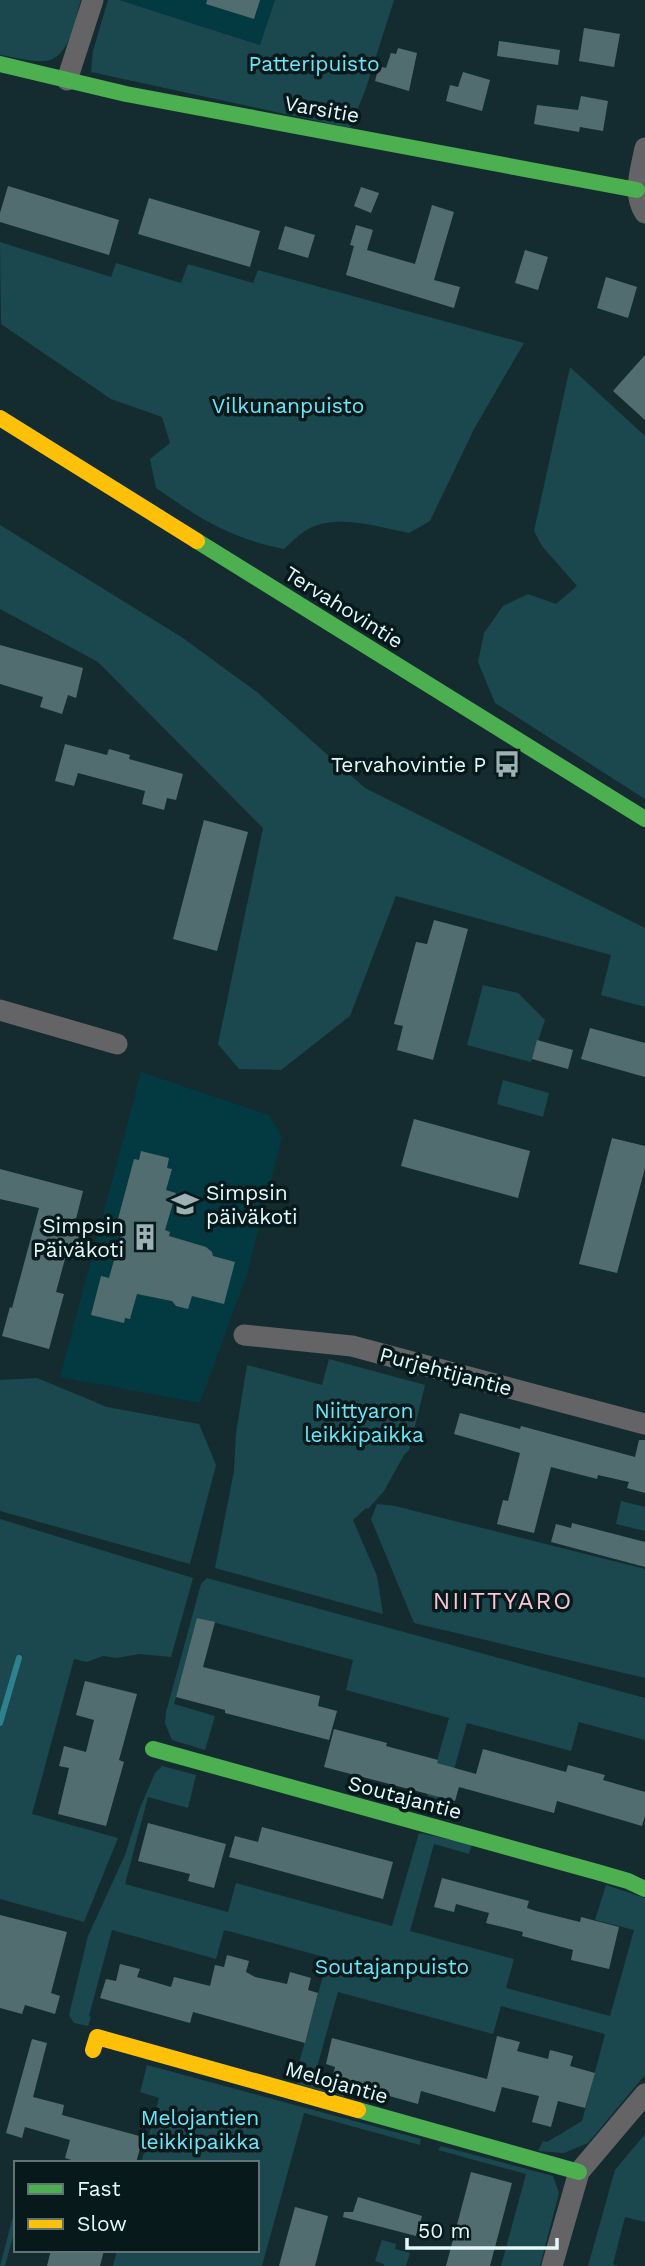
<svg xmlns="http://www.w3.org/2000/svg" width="645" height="2266" viewBox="0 0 645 2266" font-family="'Work Sans',sans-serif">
	<rect width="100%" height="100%" fill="#142c2f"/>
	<g fill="#033940">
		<path d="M119,0H275L261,45Z"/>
		<path d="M141,1072L269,1115L282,1137L248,1271L200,1403L60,1377Z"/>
	</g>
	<g fill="#1a484e">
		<path d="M0,0H81C75,18 70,59 45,61C31,62 14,57 0,55Z"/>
		<path d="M108,0H119L260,45L275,0H394L365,91L350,128L91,72L93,51Z"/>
		<path d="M0,242L111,277L116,263L181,283L188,264L253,283L258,270L524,343L474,429L430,521L409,533C378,527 340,514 310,528C300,533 292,542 284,549C229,538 201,519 156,488L150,459L170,443L162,417L111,399L1,324Z"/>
		<path d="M570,367L645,436V799L495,703L478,662L484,633L503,606L528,594L556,604L577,586L542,546L534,531Z"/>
		<path d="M0,525L183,638L258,693L365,788L645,928V1007L601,995L611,955L396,896L350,1016L281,1070L239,1069L218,1044L263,828L98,662L0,609Z"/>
		<path d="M483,985L518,993L545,1020L531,1062L467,1045Z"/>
		<path d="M503,1080L549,1093L543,1117L497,1104Z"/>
		<path d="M329,1359L425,1385L409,1450L404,1455L384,1491L368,1509L366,1508L353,1520L377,1576L383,1614L215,1568L234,1471L236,1433L247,1365L322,1385Z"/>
		<path d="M37,1378L107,1407L199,1424L216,1465L190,1564L0,1511V1380Z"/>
		<path d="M621,1501L645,1507V1531L616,1524Z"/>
		<path d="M377,1504L395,1506L645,1569V1678L414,1623L371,1519Z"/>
		<path d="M0,1519L193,1578L171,1657L140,1654L116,1658L103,1656L87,1662L74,1659L32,1814L118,1838L84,1922L0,1899Z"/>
		<path d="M207,1578L645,1698V1740L579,1722L571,1751L467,1723L441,1816L423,1811L449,1718L346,1690L353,1660L198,1618L174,1704L215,1716L205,1750L172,1740L165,1723L166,1712L201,1584Z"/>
		<path d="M162,1766L196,1775L188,1808L148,1797L125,1884L228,1912L236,1883L392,1926L419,1833L472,1844L469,1854L434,1844L410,1931L514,1959L506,1988L610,2016L634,1930L595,1920L606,1885L645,1898V2075L588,2143L564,2153L538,2151L543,2141L547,2142L582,2121L605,2034L501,2006L493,2034L338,1992L314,2078L346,2087L344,2097L297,2084L296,2074L328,1958L224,1930L216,1959L112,1930L89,2016L91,2017L88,2026L74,2023L69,2015L88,1936L125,1855L140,1808L155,1773Z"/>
		<path d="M147,2065L421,2139L420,2145L304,2113L262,2266H113L117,2250H257V2163H141L159,2098L140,2092Z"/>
		<path d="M645,2134V2222L625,2217L613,2264L618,2266H588L615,2170Z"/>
		<path d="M441,2146L553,2176L559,2193L540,2266H501L526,2174L438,2150Z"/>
		<path d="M16,2205V2226L5,2266H0Z"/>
		<path d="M382,2240L396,2244L395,2249L410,2253L406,2266H384V2264L375,2261Z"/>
	</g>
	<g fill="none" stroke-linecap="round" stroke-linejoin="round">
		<path stroke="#2e828d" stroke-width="6" d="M0,1723L19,1658"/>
	</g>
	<g fill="#526d70">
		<path d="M207,0H260L254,19L206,4Z"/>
		<path d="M584,28L620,34L614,67L579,61Z"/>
		<path d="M499,41L560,50L558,65L497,56Z"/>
		<path d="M398,48L417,53L409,91L375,81L379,66L386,68L391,53L396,54Z"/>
		<path d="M463,72L490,80L482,111L446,101L450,85L458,87Z"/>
		<path d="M581,96L608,101L603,131L580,127L579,132L534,124L537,105L578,110Z"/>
		<path d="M8,186L119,220L109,255L0,222V213Z"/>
		<path d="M361,187L379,193L371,213L354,206Z"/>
		<path d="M149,198L260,231L250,267L138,234Z"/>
		<path d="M432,205L454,212L434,280L460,287L454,308L346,275L354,246L358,247L350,245L356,225L373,230L367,250L415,264Z"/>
		<path d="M285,226L315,235L308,258L278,249Z"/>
		<path d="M525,250L548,257L538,290L515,283Z"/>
		<path d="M606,277L637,287L628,318L597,308Z"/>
		<path d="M645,355V420L613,391Z"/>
		<path d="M0,645L83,668L76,698L68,695L62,714L40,707L43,697L0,684Z"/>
		<path d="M65,744L107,755L109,749L130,755L129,759L183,774L176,800L167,798L164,810L142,804L145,791L78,773L74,786L55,781Z"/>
		<path d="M204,820L248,832L217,951L173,939Z"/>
		<path d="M434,920L468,929L433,1060L397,1050L403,1026L394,1024L416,942L427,944Z"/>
		<path d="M590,1028L645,1043V1077L581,1059Z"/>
		<path d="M537,1040L573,1050L568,1069L532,1059Z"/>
		<path d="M414,1119L530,1151L518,1198L401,1166Z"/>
		<path d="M612,1138L645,1146V1168L617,1273L579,1264Z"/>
		<path d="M141,1151L169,1158L167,1168L172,1169L166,1190L176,1193L165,1230L170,1232L169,1236L206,1247L212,1252L213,1256L235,1262L224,1304L192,1296L188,1309L176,1306L172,1301L137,1294L130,1319L125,1318L124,1323L91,1315L101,1276L109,1278L125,1221L118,1219L134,1159L139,1160Z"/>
		<path d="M0,1169L83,1191L75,1223L82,1225L72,1260L65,1259L56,1292L64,1294L49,1349L2,1336L10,1307L12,1308L39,1208L0,1199Z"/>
		<path d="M460,1413L520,1429L521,1426L635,1457L639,1440H645V1493L627,1488L629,1482L598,1475L597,1479L551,1467L534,1533L497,1524L503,1500L508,1501L520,1453L454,1434Z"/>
		<path d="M572,1523L645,1542V1567L551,1542L556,1524L571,1528Z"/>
		<path d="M197,1618L215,1622L203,1667L320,1696L318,1706L337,1711L329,1740L225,1713V1710L176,1697Z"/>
		<path d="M85,1681L137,1694L119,1760L124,1762L106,1826L58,1814L69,1768L59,1766L64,1746L86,1752L94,1720L76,1715Z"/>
		<path d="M334,1729L387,1743L386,1746L427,1757L438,1760L437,1763L476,1774L483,1749L566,1772L568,1765L605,1775L603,1780L645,1792V1816L642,1826L557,1801L554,1813L459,1787L455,1801L324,1767Z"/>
		<path d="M148,1823L226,1844L214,1888L188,1881L190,1874L138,1861Z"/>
		<path d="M262,1827L393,1862L383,1899L229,1857L235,1836L258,1842Z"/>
		<path d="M442,1878L529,1901L527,1908L536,1911L580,1922L581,1917L619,1927L609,1969L571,1960L573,1950L533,1939L522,1936L523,1932L486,1923L489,1913L456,1904L454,1912L434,1907Z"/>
		<path d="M0,1915L67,1932L51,1993L60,1996L55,2014L25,2005L22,2014L0,2008Z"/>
		<path d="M227,1955L249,1961L246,1972L255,1977L287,1984L290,1972L311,1978L308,1990L318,1993L305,2043L193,2012L190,2023L100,1998L106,1979L116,1981L120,1964L140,1969L137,1977L171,1987L174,1977L210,1986L215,1965L224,1967Z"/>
		<path d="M497,2036L520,2042L517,2051L548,2059L550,2050L573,2056L570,2066L595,2073L585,2108L558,2101L551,2127L532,2122L539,2096L502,2087L495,2112L421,2091L418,2104L332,2080L335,2067L326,2064L332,2038L487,2079Z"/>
		<path d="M32,2039L47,2043L33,2097L64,2105L62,2115L143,2137L136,2163H81L65,2158L70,2140L25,2127L22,2138L6,2133Z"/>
		<path d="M471,2172L512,2183L490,2266H446Z"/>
		<path d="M358,2197L422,2216L416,2236L343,2217L344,2212H353Z"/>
		<path d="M295,2207L328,2216L315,2266H279Z"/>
		<path d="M51,2250H104L100,2266H47Z"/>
	</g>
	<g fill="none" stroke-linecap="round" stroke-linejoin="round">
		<g stroke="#646366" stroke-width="21">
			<path d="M67,80L93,0"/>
			<path d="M645,148C641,169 632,194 645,213"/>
			<path d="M0,1010L117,1044"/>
			<path d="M244,1335L352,1346L645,1424"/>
			<path d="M552,2266L579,2172L645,2094"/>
		</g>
		<g stroke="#4caf50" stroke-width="16">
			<path d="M0,64L126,94L637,190"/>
			<path d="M197,541L645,819"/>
			<path d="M153,1749L597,1872L628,1881L645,1889"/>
			<path d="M358,2110L579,2172"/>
		</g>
		<g stroke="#ffc107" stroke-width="16">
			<path d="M0,418L197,541"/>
			<path d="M93,2050L97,2037L358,2110"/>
		</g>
	</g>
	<defs>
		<symbol id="bus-bare" viewBox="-9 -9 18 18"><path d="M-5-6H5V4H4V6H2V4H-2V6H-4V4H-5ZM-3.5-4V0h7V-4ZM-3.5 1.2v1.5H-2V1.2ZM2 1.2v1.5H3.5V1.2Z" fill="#9bb1b4" stroke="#08191b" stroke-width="2.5" paint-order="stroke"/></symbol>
		<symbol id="school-bare" viewBox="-9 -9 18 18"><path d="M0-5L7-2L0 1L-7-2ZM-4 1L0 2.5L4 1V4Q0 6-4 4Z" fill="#9bb1b4" stroke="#08191b" stroke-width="2.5" paint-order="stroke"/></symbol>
		<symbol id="building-bare" viewBox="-9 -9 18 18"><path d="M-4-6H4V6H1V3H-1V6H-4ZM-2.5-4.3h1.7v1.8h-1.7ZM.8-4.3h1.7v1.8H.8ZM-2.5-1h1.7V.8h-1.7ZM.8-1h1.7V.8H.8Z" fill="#9bb1b4" stroke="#08191b" stroke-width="2.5" paint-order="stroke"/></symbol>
	</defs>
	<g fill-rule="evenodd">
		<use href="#bus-bare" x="488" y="745" width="38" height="38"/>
		<use href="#school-bare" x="166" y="1185" width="38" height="38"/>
		<use href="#building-bare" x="126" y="1218" width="38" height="38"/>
	</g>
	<g text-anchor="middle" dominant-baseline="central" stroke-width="7" stroke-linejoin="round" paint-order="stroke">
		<g font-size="21" fill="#68e7f9" stroke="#08191b">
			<text x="314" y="63">Patteripuisto</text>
			<text x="288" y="405">Vilkunanpuisto</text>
			<text x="364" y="1410">Niittyaron<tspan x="364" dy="24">leikkipaikka</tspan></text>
			<text x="392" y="1966">Soutajanpuisto</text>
			<text x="200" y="2117">Melojantien<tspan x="200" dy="24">leikkipaikka</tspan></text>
		</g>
		<g font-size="21" fill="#e4f9fc" stroke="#08191b">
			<text transform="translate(322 109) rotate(10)">Varsitie</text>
			<text transform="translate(344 607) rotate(32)">Tervahovintie</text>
			<text transform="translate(446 1371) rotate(15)">Purjehtijantie</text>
			<text transform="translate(405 1797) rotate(15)">Soutajantie</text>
			<text transform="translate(337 2082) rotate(16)">Melojantie</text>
		</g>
		<g font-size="21" fill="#e4f9fc" stroke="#08191b" text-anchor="end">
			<text x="486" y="764">Tervahovintie P</text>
			<text x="206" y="1192" text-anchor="start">Simpsin<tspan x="206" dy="24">päiväkoti</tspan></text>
			<text x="124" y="1225">Simpsin<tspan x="124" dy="24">Päiväkoti</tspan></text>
		</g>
		<g font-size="24" letter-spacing="2" fill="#f9c6d3" stroke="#08191b">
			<text x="503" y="1601">NIITTYARO</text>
		</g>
	</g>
	<rect x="14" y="2161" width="245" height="91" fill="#08191b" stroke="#607375" stroke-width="2"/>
	<rect x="28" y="2184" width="35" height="10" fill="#4caf50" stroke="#607375" stroke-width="2"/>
	<text x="77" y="2196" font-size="21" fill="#e4f9fc">Fast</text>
	<rect x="28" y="2219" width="35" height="10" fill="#ffc107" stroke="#607375" stroke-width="2"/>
	<text x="77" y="2231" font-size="21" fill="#e4f9fc">Slow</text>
	<path d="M407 2238v10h150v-10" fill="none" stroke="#e4f9fc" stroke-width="3.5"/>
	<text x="418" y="2238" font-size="21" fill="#e4f9fc" stroke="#08191b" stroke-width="5" paint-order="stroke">50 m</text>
</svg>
